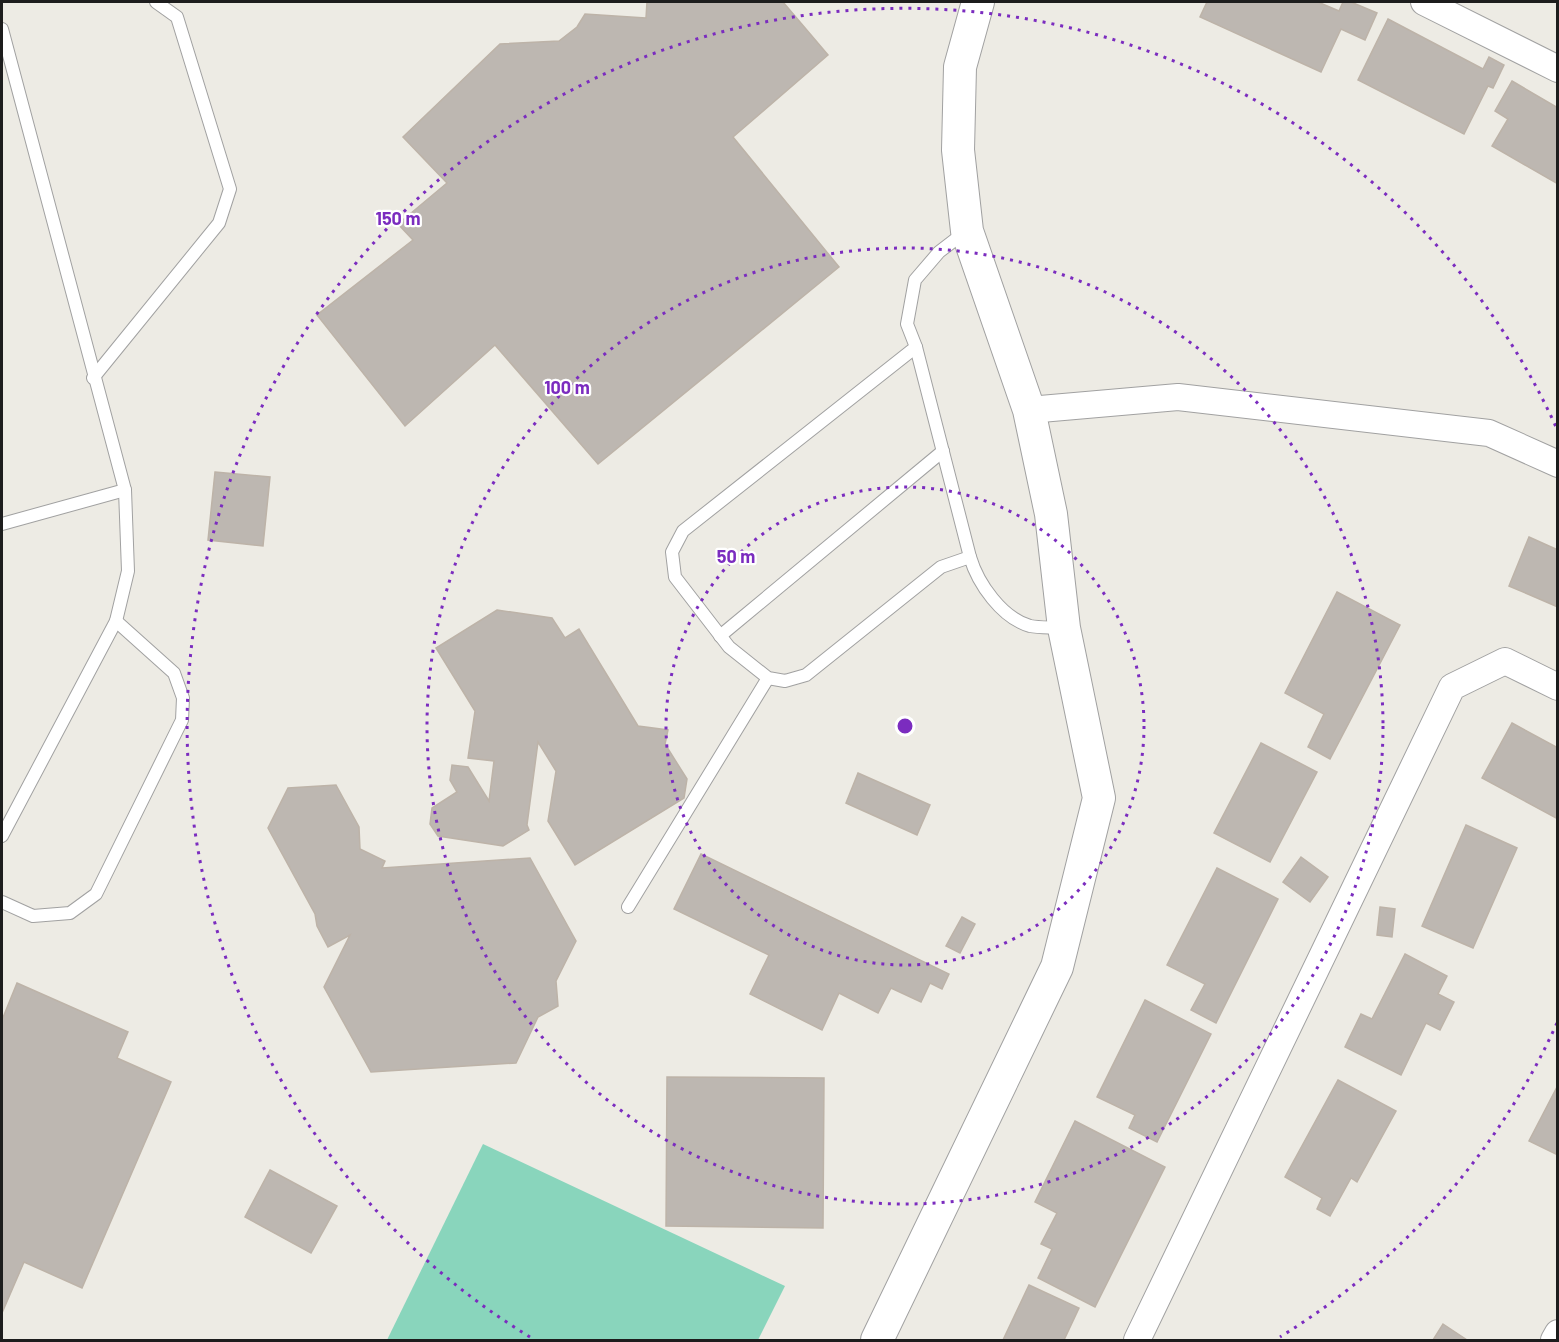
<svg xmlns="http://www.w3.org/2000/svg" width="1559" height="1342" viewBox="0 0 1559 1342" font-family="Barlow,sans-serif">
	<rect width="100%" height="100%" fill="#edebe4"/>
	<path fill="#89d5bc" d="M483,1144L785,1286L758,1340H387Z"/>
	<g fill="#bdb7b1" stroke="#bdb3a8" stroke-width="1.5">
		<path d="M647,2H783L828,55L733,137L839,267L598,464L495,345L405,426L317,315L413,240L398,224L447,183L403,137L500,44L559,41L577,27L585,14L646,18Z"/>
		<path d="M1207,2H1318L1339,11L1343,2H1351L1377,13L1365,40L1341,29L1321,72L1200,17Z"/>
		<path d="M1388,19L1483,69L1489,57L1504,65L1493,88L1488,86L1464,134L1358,80Z"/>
		<path d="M1512,81L1558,108V184L1492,146L1508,119L1495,111Z"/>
		<path d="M215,472L270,477L263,546L208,540Z"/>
		<path d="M1529,537L1558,550V607L1509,586Z"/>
		<path d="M1337,592L1400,625L1330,759L1308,747L1324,714L1285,693Z"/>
		<path d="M497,610L552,618L565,638L579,629L638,726L668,730L665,744L687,779L684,798L575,865L548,821L556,771L538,742L527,825L529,830L503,846L438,836L430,824L432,808L457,792L450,780L452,765L468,767L489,801L494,761L468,758L475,711L436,648Z"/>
		<path d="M1512,723L1558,748V819L1482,778Z"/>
		<path d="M1261,743L1317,772L1270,862L1214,833Z"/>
		<path d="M858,773L930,805L917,835L846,803Z"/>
		<path d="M336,785L359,827L360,849L385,861L382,868L530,858L576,941L556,981L558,1006L538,1017L516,1063L371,1072L324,987L350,935L328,947L317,926L315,914L268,828L288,788Z"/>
		<path d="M1466,825L1517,848L1473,948L1422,926Z"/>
		<path d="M701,854L949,974L942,989L930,983L921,1002L891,988L878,1013L839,993L822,1030L750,994L769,955L674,909Z"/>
		<path d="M1301,857L1328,877L1310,902L1283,882Z"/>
		<path d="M1217,868L1278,899L1216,1023L1191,1010L1205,984L1167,965Z"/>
		<path d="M1380,907L1395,909L1392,937L1377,935Z"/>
		<path d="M962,917L975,924L960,953L946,946Z"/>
		<path d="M1405,954L1447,976L1438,994L1454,1002L1440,1030L1426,1023L1401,1075L1345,1047L1361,1014L1372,1019Z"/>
		<path d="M17,983L128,1032L117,1058L171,1082L82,1288L24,1262L2,1313V1020Z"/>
		<path d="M1145,1000L1211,1034L1157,1142L1129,1128L1135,1115L1097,1097Z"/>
		<path d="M667,1077L824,1078L823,1228L666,1226Z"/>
		<path d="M1338,1080L1396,1111L1357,1182L1351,1178L1330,1216L1317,1209L1322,1198L1285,1177Z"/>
		<path d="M1558,1085V1155L1529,1141Z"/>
		<path d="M1075,1121L1165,1167L1095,1307L1038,1278L1052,1249L1041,1244L1057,1213L1035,1202Z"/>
		<path d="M270,1170L337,1206L311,1253L245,1217Z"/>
		<path d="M1029,1285L1079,1308L1064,1340H1003Z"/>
		<path d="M1443,1324L1467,1340H1433Z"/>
	</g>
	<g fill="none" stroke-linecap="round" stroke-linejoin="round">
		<defs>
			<g id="service">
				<path d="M2,29L125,490L2,524"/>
				<path d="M965,232L939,252L915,280L907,324L916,347L683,531L672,552L675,577L729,647L768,678L785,681L806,675L941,567L970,557C978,584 1002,618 1030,626C1040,628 1052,627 1062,628"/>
				<path d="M916,347L970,557"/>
				<path d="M93,378L219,223L230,189L177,17L156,2"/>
				<path d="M720,636L943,451"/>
				<path d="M2,836L116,621L128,571L125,490"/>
				<path d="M2,902L33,916L70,913L96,894L182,720L183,698L174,673L116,621"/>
				<path d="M628,907L768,678"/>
			</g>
			<g id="minor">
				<path d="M1424,2L1558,69"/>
				<path d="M1029,410L1178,397L1489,433L1558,464"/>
				<path d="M1137,1340L1452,687L1505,661L1558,687"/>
				<path d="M1554,1340L1558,1333"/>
			</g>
			<path id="tertiary" d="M877,1340L1057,967L1099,798L1064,628L1051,514L1029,410L967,231L958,150L960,67L978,2"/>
		</defs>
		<use href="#service" stroke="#a1a1a1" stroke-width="14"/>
		<use href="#minor" stroke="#a1a1a1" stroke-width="28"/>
		<use href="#tertiary" stroke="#a1a1a1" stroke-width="34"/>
		<use href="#service" stroke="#fff" stroke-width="12"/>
		<use href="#minor" stroke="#fff" stroke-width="26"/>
		<use href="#tertiary" stroke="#fff" stroke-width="32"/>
	</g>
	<g fill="none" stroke="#7b2cbf" stroke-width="3" stroke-dasharray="3 6">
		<circle cx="905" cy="726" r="239"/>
		<circle cx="905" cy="726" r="478"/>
		<path d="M1557 1023A717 717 0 0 1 1280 1337M530 1337A717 717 0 1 1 1557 429"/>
	</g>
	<circle cx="905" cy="726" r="9" fill="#7b2cbf" stroke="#fff" stroke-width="3"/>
	<g font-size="18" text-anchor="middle" font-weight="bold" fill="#7b2cbf" stroke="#fff" stroke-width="4.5" stroke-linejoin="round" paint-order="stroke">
		<text x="398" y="225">150 m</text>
		<text x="567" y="394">100 m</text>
		<text x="736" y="563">50 m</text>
	</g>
	<rect width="1559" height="1342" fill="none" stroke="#1d1d1d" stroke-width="6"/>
</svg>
